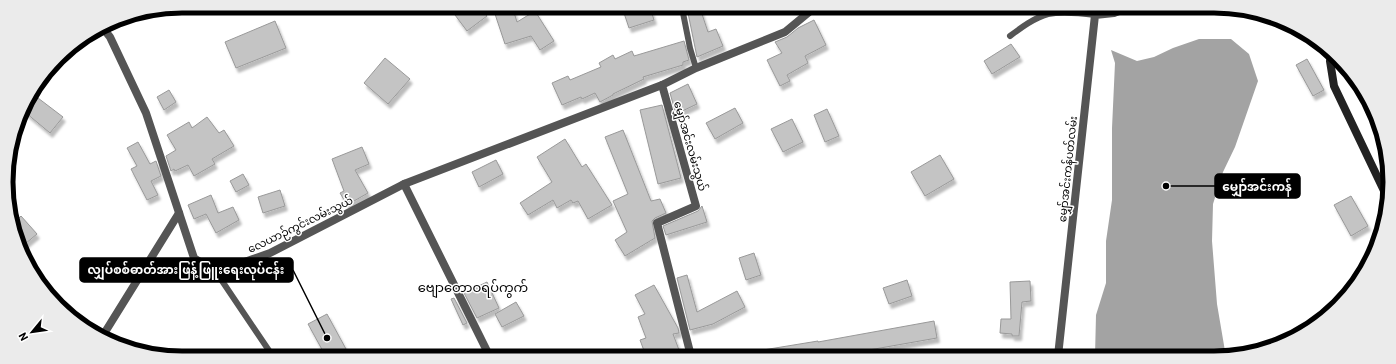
<svg xmlns="http://www.w3.org/2000/svg" width="1396" height="364" viewBox="0 0 1396 364" font-family="Barlow,'Noto Sans Myanmar',sans-serif">
	<defs>
		<filter id="shadow"><feDropShadow dx="2.5" dy="4.5" stdDeviation="1" flood-color="#0004"/></filter>
	</defs>
	<rect width="100%" height="100%" fill="#fff"/>
	<path fill="#a3a3a3" d="M1199,39H1231L1249,54L1258,81L1235,147L1223,172L1213,204L1212,241L1217,304L1226,357L1095,356L1096,315L1106,283V241L1112,200V128L1115,63L1111,50L1137,61L1154,57L1173,48Z"/>
	<g fill="#c4c4c4" stroke="#999" filter="url(#shadow)">
		<path d="M465,7H480L487,16L467,31L455,15Z"/>
		<path d="M622,7H650L654,20L629,28Z"/>
		<path d="M700,8L708,32L716,29L723,46L697,57L688,13Z"/>
		<path d="M513,9L517,22L535,11L554,41L540,50L531,36L505,44L495,14Z"/>
		<path d="M814,20L826,45L805,56L808,63L787,75L790,81L780,86L767,60L782,53L775,42L787,37L798,28Z"/>
		<path d="M275,21L286,48L236,68L225,42Z"/>
		<path d="M684,41L689,60L683,62V65L643,77L644,79L613,94V95L600,102L595,93L582,99L581,97L562,105L552,83L568,76L570,80L601,67L599,63L613,55L615,59L632,51L634,56Z"/>
		<path d="M1011,44L1020,57L992,74L984,61Z"/>
		<path d="M385,58L410,79L388,104L364,83Z"/>
		<path d="M1307,59L1324,90L1313,96L1296,65Z"/>
		<path d="M688,84L697,104L676,114L670,93Z"/>
		<path d="M169,90L176,102L164,110L157,97Z"/>
		<path d="M38,98L63,117L50,133L26,113Z"/>
		<path d="M662,105L681,178L658,184L640,110Z"/>
		<path d="M735,108L743,123L715,139L706,123Z"/>
		<path d="M827,109L839,136L825,142L814,115Z"/>
		<path d="M207,117L219,133L224,130L234,146L212,159L215,164L194,176L188,165L175,171L174,169L171,171L166,156L176,150L167,135L189,122L192,128Z"/>
		<path d="M792,119L803,142L783,152L771,129Z"/>
		<path d="M623,130L651,201L660,199L666,213L655,218L652,221L655,238L625,256L615,240L627,232L613,201L628,194L605,137Z"/>
		<path d="M565,139L582,167L586,164L612,205L588,219L578,201L573,203L571,200L557,208L553,200L528,215L520,203L552,182L537,157Z"/>
		<path d="M138,142L150,164L156,161L161,176L151,181L158,195L147,200L131,169L137,166L127,148Z"/>
		<path d="M362,147L369,164L355,170L368,193L347,205L340,193L344,191L332,159Z"/>
		<path d="M940,155L954,179L925,196L911,172Z"/>
		<path d="M496,160L503,174L479,187L472,172Z"/>
		<path d="M243,174L249,185L236,192L230,181Z"/>
		<path d="M280,190L285,206L263,213L258,197Z"/>
		<path d="M211,195L218,213L233,207L239,220L216,233L206,214L194,219L188,205Z"/>
		<path d="M1351,196L1368,226L1351,236L1334,205Z"/>
		<path d="M702,206L707,222L666,235L663,226L698,211Z"/>
		<path d="M21,216L37,234L25,244L12,228V225Z"/>
		<path d="M754,253L761,275L746,280L739,258Z"/>
		<path d="M687,275L697,312L737,291L745,307L713,324L690,330L677,278Z"/>
		<path d="M907,280L912,296L889,304L883,288Z"/>
		<path d="M1030,281L1031,301L1022,302L1019,336H1012V334L1000,333L1001,319H1011L1010,282Z"/>
		<path d="M487,282L499,308L477,318L464,293Z"/>
		<path d="M654,285L678,328L679,333L673,334L679,350L663,356H646L640,340L646,338L638,317L645,314L635,295Z"/>
		<path d="M454,298L467,323L463,325L451,299Z"/>
		<path d="M516,302L524,316L502,327L495,314Z"/>
		<path d="M327,314L346,349L336,355H325L308,324Z"/>
		<path d="M934,321L937,338L835,356H763V350L818,341V342Z"/>
	</g>
	<g fill="none" stroke-linecap="round" stroke-linejoin="round">
		<g stroke="#555" stroke-width="6">
			<path d="M682,8L690,48L696,68"/>
			<path d="M1010,36C1022,27 1034,18 1048,14C1063,11 1080,13 1095,15"/>
			<path d="M216,272L272,355"/>
		</g>
		<g stroke="#555" stroke-width="8">
			<path d="M102,27L110,37L146,113L194,258L216,272L270,253L404,184L489,355"/>
			<path d="M404,184L662,85"/>
			<path d="M102,337L179,213"/>
			<path d="M691,356L657,223L696,206L662,85L696,68L785,32L814,8"/>
			<path d="M1058,356L1095,15L1114,13L1124,9"/>
		</g>
		<path stroke="#222" stroke-width="8" d="M1331,55L1330,61L1334,86L1387,197"/>
	</g>
	<g text-anchor="middle" dominant-baseline="central" stroke-width="3" stroke-linejoin="round" paint-order="stroke">
		<g font-size="11" fill="#000" stroke="#fff">
			<text transform="translate(691 146) rotate(74)">မျှော်အင်းလမ်းသွယ်</text>
			<text transform="translate(1067 169) rotate(-84)">မျှော်အင်းကန်ပတ်လမ်း</text>
			<text transform="translate(300 224) rotate(-26)">လေယာဉ်ကွင်းလမ်းသွယ်</text>
		</g>
		<g font-size="13" fill="#000" stroke="#fff">
			<text x="473" y="287">ဗျောတောဝရပ်ကွက်</text>
		</g>
	</g>
	<path d="M0 0H1396V364H0ZM182 13H1214A169 169 0 0 1 1383 182V182A169 169 0 0 1 1214 351H182A169 169 0 0 1 13 182V182A169 169 0 0 1 182 13Z" fill="#ebebeb" fill-rule="evenodd"/>
	<path fill="none" stroke="#000" stroke-width="5" d="M182 13H1214A169 169 0 0 1 1383 182V182A169 169 0 0 1 1214 351H182A169 169 0 0 1 13 182V182A169 169 0 0 1 182 13Z"/>
	<path fill="none" stroke="#000" stroke-width="1.5" d="M1166 186L1215 186M327 338L293 270"/>
	<g fill="#000" stroke="#fff" stroke-width="1.5">
		<circle cx="1166" cy="186" r="4"/>
		<circle cx="327" cy="338" r="4"/>
	</g>
	<g fill="#000" stroke="#000" stroke-width="1.5">
		<rect x="1215" y="174" width="85" height="24" rx="4"/>
		<rect x="80" y="258" width="213" height="24" rx="4"/>
	</g>
	<g font-size="12" text-anchor="middle" font-weight="bold" fill="#fff">
		<text x="1257" y="191">မျှော်အင်းကန်</text>
		<text x="186" y="274">လျှပ်စစ်ဓာတ်အားဖြန့်ဖြူးရေးလုပ်ငန်း</text>
	</g>
	<g transform="translate(32 332) rotate(241)" stroke="#ffffff" stroke-width="3" paint-order="stroke">
	<path d="M0-3L7 15L0 10L-7 15Z" fill="#000000"/>
	<text y="-6" font-size="11" font-weight="bold" text-anchor="middle" fill="#000000">N</text>
	</g>
</svg>
